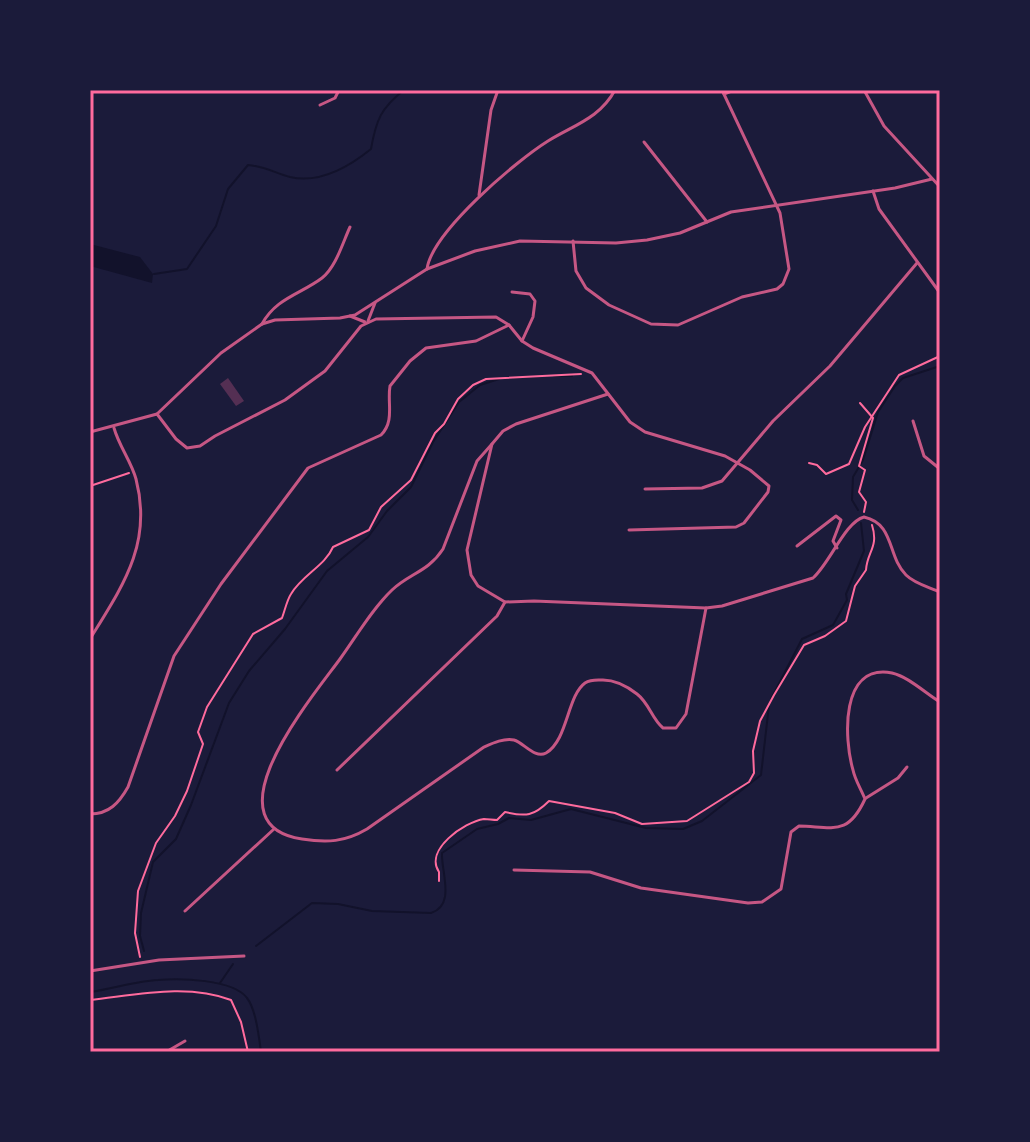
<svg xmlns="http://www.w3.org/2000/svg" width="1030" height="1142" viewBox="0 0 1030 1142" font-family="'Open Sans',sans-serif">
	<rect width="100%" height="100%" fill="#1b1b3a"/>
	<path fill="#12122b" d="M90,244L140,257L153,274L152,283L90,266Z"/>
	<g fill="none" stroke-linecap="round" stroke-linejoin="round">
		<g stroke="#12122b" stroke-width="2">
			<path d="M154,274L187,269L216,226L228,189L248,165C264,166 275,173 290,177C320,184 350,166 371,149C376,120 381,108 404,90"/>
			<path d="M554,376H572"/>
			<path d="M858,510L852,500L853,477L863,460L878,412L895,386L903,378L940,366"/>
			<path d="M771,699L802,639L833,625L847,600L846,594L864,551L861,523"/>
			<path d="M256,946L312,903L338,904L372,911L431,913C456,905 441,872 442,853L477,829L498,824L509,818L531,820L571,809L646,828L683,829L702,821L761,775L769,705"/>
			<path d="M144,951L140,936L141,913L153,862L176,839L191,805L229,703L249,671L285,629L327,571L368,537L387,511L411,487L433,442L459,402L480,385L499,379"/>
			<path d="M220,983L233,964"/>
			<path d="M90,992C112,989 135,981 158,980C179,978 233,979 247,998C256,1009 259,1038 261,1052"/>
		</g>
	</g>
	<path fill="#542f53" d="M228,378L244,401L236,406L220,384Z"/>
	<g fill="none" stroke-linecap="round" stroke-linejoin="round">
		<g stroke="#ff6b9d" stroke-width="2">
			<path d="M860,403L873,418L859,466L865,470L859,492L866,502L864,512"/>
			<path d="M809,463L817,465L826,474L849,464L865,427L899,375L940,356"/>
			<path d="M90,486L129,473"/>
			<path d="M439,881V872C424,850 464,822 484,819C488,819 493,820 497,820L505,812C526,817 534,816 549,801L615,813L642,824L687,821L749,782L754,773L753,751L760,721L774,695L804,645L825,636L846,621L855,586L866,570C867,552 879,547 872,525"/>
			<path d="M140,957L135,933L138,891L156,843L175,816L187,791L203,744L198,732L207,707L253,634L282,618C285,610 287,600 291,594C302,575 325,566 333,547L369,530L381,507L411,480L435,433L444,424L458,399L473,385L486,379L581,374"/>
			<path d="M90,1000C136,995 187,983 231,1000L241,1022L248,1052"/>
		</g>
		<g stroke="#c65784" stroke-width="3">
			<path d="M864,90L884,126L940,187"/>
			<path d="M724,94L734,90"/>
			<path d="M320,105L335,98L339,90"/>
			<path d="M644,142L707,222"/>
			<path d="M873,191L879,209L940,293"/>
			<path d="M479,195L491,110L498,90"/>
			<path d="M573,241L576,271L586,288L609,305L651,324L678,325L742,297L777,289L783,284L789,269L780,213L722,90"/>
			<path d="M427,269C432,232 516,161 548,141C574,125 600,118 615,90"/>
			<path d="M512,292L530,294L535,301L533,317L522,341"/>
			<path d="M350,316L365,322"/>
			<path d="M368,321L375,303"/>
			<path d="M262,324C276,298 301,294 322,278C336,267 343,242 350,227"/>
			<path d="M608,394L516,424L503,431L492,444L467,550L471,575L478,586L505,602L534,601L706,608L722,606L813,578C830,563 845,522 864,517C895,524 887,556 906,575C915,584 929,587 940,592"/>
			<path d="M157,414L176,439L187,448L200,446L215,436L285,400L325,371L361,326L376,319L496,317L509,325L522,341L533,348L592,373L630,422L645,432L725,456L750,470L769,486L768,492L744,523L736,527L629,530"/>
			<path d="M913,421L924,456L940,469"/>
			<path d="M90,432L157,414L221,353L262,324L275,320L340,318L355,315L427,269L475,251L520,241L616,243L647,240L680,233L731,212L895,188L932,179"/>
			<path d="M492,444L477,461L443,549C428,572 410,573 392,590C372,609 356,637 340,659C313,696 205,824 302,839C327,843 345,842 367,829L484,747C493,743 504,738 514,740C524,743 535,759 546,753C568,740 567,696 585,683C591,679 597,680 603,680C615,680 628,687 637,694C649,703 652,719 663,728H676L686,714L706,608"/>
			<path d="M645,489L702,488L722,481L773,421L830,366L917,263"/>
			<path d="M797,546L836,516L841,520L833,541L837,548"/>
			<path d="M90,639C122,587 153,544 136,479C131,461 119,446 114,428"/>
			<path d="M337,770L497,616L505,602"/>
			<path d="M866,798L898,778L907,767"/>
			<path d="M90,814C109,814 119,803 128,787L174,656L221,584L308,468L381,435C395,421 387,403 390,386L410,361L426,348L476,341L509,325"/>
			<path d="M514,870L590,872L641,888L748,903L762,902L781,889L791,832L799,826C834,827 848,836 865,799C861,789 855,780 853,770C844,739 840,663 892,673C909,677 925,693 940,702"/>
			<path d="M185,911L274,829"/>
			<path d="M90,971L159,960L244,956"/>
			<path d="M166,1052L185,1041"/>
		</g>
	</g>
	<rect width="1030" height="1142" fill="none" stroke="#1b1b3a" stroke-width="184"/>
	<rect x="92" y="92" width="846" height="958" fill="none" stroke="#ff6b9d" stroke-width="3"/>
</svg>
